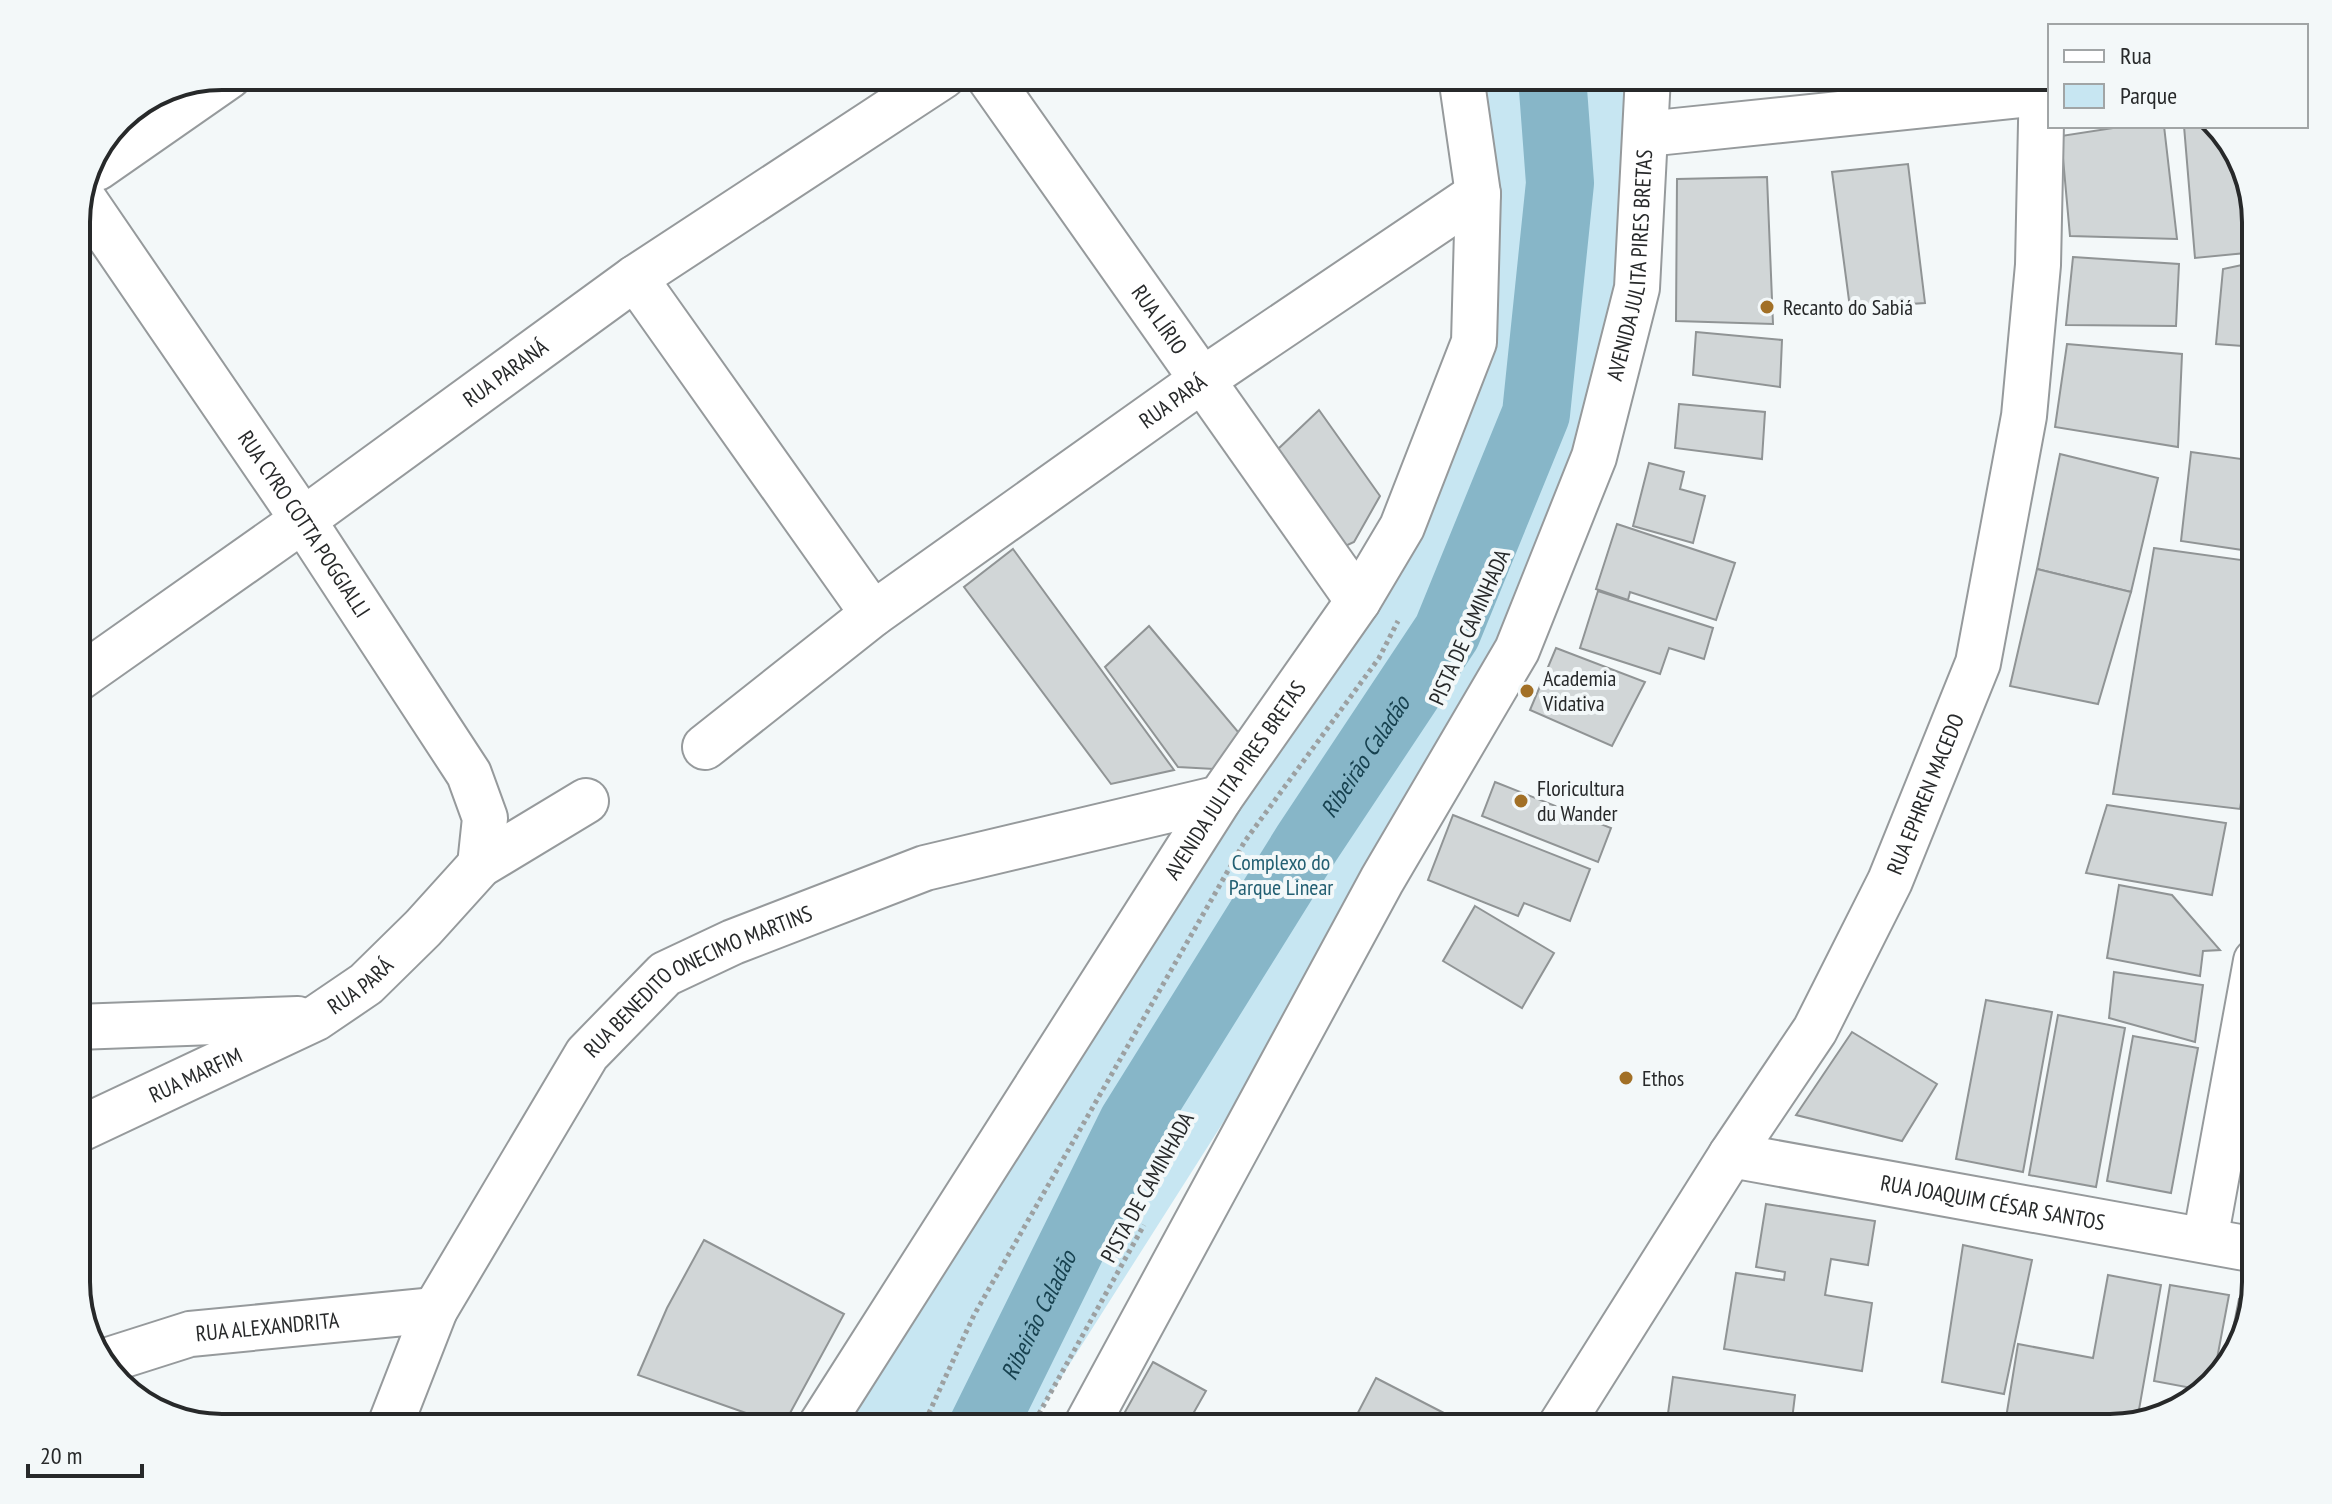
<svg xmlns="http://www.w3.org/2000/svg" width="2332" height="1504" viewBox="0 0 2332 1504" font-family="'PT Sans Narrow',sans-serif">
	<rect width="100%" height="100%" fill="#f3f8f9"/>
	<path fill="#c7e6f2" d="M1468,76H1645L1592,455L1379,877L1029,1428H845L851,1416L1352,630L1479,339Z"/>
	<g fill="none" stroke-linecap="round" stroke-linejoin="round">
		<path stroke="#87b6c8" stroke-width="68" id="s1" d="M982,1428L1132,1124L1307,843L1447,632L1536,414L1560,183L1552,76"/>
	</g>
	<g fill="#d1d6d7" stroke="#909495" stroke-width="2">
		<path d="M1337,76H1392L1339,85Z"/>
		<path d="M2126,126H2164L2177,239L2070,236L2061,136Z"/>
		<path d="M2184,126H2215L2237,150L2256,222V252L2195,258Z"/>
		<path d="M1908,164L1925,303L1850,308L1832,172Z"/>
		<path d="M1767,177L1773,324L1676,321L1677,179Z"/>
		<path d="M2073,257L2179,264L2176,326L2066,325Z"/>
		<path d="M2256,262V347L2216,344L2223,269Z"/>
		<path d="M1696,332L1782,340L1780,387L1693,375Z"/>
		<path d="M2067,344L2182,354L2178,447L2055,427Z"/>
		<path d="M1679,404L1765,412L1762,459L1675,448Z"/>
		<path d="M1319,410L1380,496L1354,542L1341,548L1276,451Z"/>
		<path d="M2191,452L2256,461V552L2181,541Z"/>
		<path d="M2060,454L2158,478L2131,592L2037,569Z"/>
		<path d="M1649,463L1684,472L1680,489L1705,496L1693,543L1633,526Z"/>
		<path d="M1617,524L1735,563L1716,620L1630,592L1628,600L1596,589Z"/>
		<path d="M2154,548L2256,562V705L2240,809L2113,794Z"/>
		<path d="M1013,549L1174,770L1111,784L964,587Z"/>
		<path d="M2037,569L2131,592L2098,704L2010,686Z"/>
		<path d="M1598,591L1713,628L1704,659L1669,648L1660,674L1580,648Z"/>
		<path d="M1149,626L1239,733L1214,769L1178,767L1105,667Z"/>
		<path d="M1556,648L1645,682L1612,746L1530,710Z"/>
		<path d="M1495,782L1611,828L1598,862L1482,816Z"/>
		<path d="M2107,805L2226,823L2212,895L2086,873Z"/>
		<path d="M1453,815L1590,869L1570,921L1524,903L1518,916L1428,880Z"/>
		<path d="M2119,885L2172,895L2220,950L2203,951L2200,976L2107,958Z"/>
		<path d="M1475,906L1554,953L1522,1008L1443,961Z"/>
		<path d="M2114,972L2203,985L2195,1042L2109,1018Z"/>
		<path d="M1986,1000L2052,1012L2023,1172L1956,1159Z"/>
		<path d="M2058,1015L2125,1028L2096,1187L2029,1175Z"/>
		<path d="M1852,1032L1937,1084L1902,1141L1796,1115Z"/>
		<path d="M2133,1036L2198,1048L2171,1193L2107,1181Z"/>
		<path d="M1766,1204L1875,1221L1868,1265L1831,1259L1825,1295L1872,1303L1862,1371L1724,1349L1736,1273L1784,1280L1785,1272L1756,1267Z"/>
		<path d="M704,1240L844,1314L783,1426L638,1375L667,1308Z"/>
		<path d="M1963,1245L2032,1260L2004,1394L1942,1382Z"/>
		<path d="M2108,1275L2161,1285L2137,1421L2110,1428H2062L2006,1418L2018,1344L2093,1358Z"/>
		<path d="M2170,1285L2229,1295L2213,1380L2202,1390L2154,1381Z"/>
		<path d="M2239,1299L2250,1301L2232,1363L2225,1369Z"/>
		<path d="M1153,1362L1206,1391L1185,1428H1116Z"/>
		<path d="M1673,1377L1795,1395L1791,1428H1666Z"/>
		<path d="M1376,1378L1473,1428H1350Z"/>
		<path d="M1308,1418L1326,1428H1302Z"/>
	</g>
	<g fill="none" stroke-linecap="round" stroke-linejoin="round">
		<defs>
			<g id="minor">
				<path id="s2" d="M988,76L1358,601"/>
				<path d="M1646,134L2050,92"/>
				<path d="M97,168L229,76"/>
				<path id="s3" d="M83,198L303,520L469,774L485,818L480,865"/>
				<path d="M635,278L873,614"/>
				<path id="s4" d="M76,680L303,520L635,278L943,76"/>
				<path id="s5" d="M705,747L873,614L1202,380L1478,194"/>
				<path d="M76,1027L298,1019"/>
				<path id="s6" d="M76,1131L316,1018L366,984L423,928L480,865L586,801"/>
				<path id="s7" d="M1731,1155L2256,1250"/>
				<path d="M2205,1240L2256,961"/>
				<path id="s8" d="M102,1362L190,1334L435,1310"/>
				<path id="s9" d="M389,1428L435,1310L587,1054L665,974L733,942L925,868L1220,798"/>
				<path id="s10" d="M1559,1428L1731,1155L1815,1030L1890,881L1978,663L2024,416L2038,265L2042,76"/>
			</g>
			<g id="major">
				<path id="s11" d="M819,1428L1220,798L1358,601L1402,527L1474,342L1478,194L1461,76"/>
				<path id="s12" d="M1085,1428L1382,880L1517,650L1594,457L1637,288L1648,76"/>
			</g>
		</defs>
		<use href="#minor" stroke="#969a9c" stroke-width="48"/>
		<use href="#major" stroke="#969a9c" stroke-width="48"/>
		<g stroke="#9ca0a1" stroke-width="5" stroke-dasharray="4 4" stroke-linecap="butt">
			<path d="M922,1428L974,1315L1245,841L1379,658L1398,621"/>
			<path d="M1031,1428L1144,1225"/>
		</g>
		<use href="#minor" stroke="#fff" stroke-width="44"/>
		<use href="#major" stroke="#fff" stroke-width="44"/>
	</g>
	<g fill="#a27026" stroke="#f3f8f9" stroke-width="3">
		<circle cx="1767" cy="307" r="8"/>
		<circle cx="1527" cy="691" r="8"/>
		<circle cx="1521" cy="801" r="8"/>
		<circle cx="1626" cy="1078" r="8"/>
	</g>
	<g text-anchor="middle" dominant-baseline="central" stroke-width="8" stroke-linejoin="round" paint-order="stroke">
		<g font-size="22" fill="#27292a" stroke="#f3f8f9">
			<text stroke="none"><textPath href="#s12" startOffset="1294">AVENIDA JULITA PIRES BRETAS</textPath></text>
			<text stroke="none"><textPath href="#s2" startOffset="298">RUA LÍRIO</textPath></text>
			<text stroke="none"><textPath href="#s4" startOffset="528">RUA PARANÁ</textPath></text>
			<text stroke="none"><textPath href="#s5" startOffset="582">RUA PARÁ</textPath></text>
			<text stroke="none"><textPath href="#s3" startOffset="394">RUA CYRO COTTA POGGIALLI</textPath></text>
			<text transform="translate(1469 627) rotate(-66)">PISTA DE CAMINHADA</text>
			<text stroke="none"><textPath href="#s11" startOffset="770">AVENIDA JULITA PIRES BRETAS</textPath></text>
			<text stroke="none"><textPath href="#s10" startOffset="734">RUA EPHREN MACEDO</textPath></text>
			<text stroke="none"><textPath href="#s6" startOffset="320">RUA PARÁ</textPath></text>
			<text stroke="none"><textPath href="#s9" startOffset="560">RUA BENEDITO ONECIMO MARTINS</textPath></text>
			<text stroke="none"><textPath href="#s6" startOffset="132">RUA MARFIM</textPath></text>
			<text transform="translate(1147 1187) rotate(-61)">PISTA DE CAMINHADA</text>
			<text stroke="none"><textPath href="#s7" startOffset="266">RUA JOAQUIM CÉSAR SANTOS</textPath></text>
			<text stroke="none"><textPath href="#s8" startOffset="170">RUA ALEXANDRITA</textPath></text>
		</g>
		<g font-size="22" fill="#27292a" stroke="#f3f8f9" text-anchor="start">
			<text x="1783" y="307">Recanto do Sabiá</text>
			<text x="1543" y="678">Academia<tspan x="1543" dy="25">Vidativa</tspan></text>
			<text x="1537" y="788">Floricultura<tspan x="1537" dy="25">du Wander</tspan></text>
			<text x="1642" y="1078">Ethos</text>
		</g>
		<g font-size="22" fill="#225f72" stroke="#f3f8f9">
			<text x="1281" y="862">Complexo do<tspan x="1281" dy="25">Parque Linear</tspan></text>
		</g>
		<g font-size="24" font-style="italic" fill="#17414f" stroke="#f3f8f9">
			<text stroke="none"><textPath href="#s1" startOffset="774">Ribeirão Caladão</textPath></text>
			<text stroke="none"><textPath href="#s1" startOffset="126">Ribeirão Caladão</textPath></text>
		</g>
	</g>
	<path d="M0 0H2332V1504H0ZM222 90H2110A132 132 0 0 1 2242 222V1282A132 132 0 0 1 2110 1414H222A132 132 0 0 1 90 1282V222A132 132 0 0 1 222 90Z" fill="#f3f8f9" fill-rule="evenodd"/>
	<path fill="none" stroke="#27292a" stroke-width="4" d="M222 90H2110A132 132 0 0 1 2242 222V1282A132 132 0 0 1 2110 1414H222A132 132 0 0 1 90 1282V222A132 132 0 0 1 222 90Z"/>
	<rect x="2048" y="24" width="260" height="104" fill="#f3f8f9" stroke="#a1a5a6" stroke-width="2"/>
	<rect x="2064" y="50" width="40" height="12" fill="#ffffff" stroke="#a1a5a6" stroke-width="2"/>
	<text x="2120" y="64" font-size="24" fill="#27292a">Rua</text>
	<rect x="2064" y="84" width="40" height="24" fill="#c7e6f2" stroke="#a1a5a6" stroke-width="2"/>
	<text x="2120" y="104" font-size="24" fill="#27292a">Parque</text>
	<path d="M28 1464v12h114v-12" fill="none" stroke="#27292a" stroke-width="4"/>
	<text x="40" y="1464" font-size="24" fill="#27292a" stroke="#f3f8f9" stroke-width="6" paint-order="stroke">20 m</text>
</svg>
